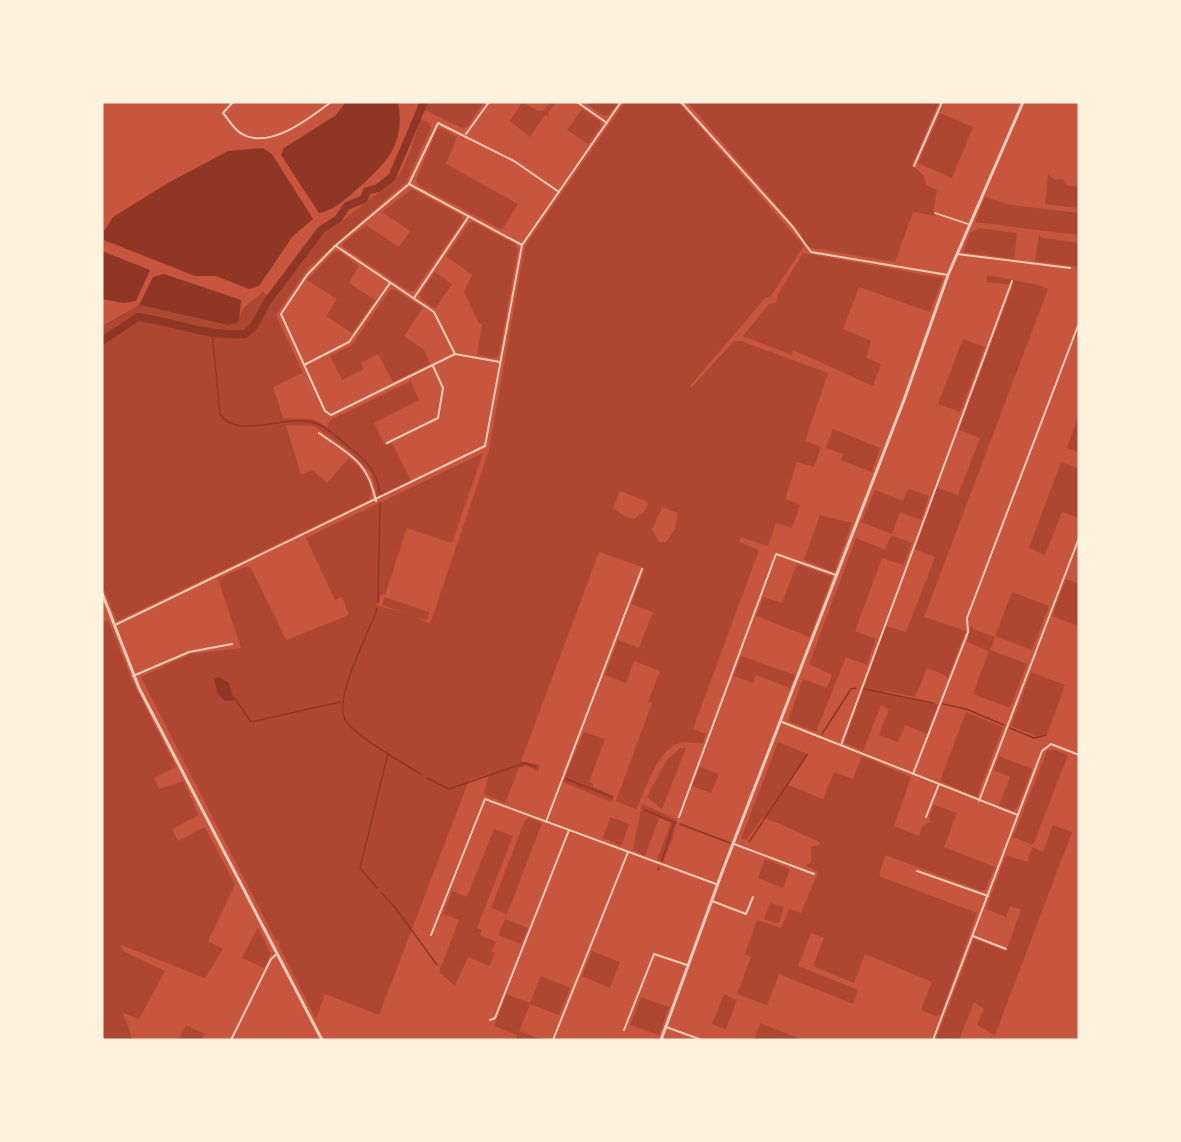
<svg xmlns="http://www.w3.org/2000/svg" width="1181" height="1142" viewBox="0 0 1181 1142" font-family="Inter,sans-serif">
	<rect width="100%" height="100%" fill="#c8553d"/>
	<g fill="#ae4732" fill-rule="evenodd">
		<path d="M419,102H484L468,126L462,128L417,106Z"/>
		<path d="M522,102L539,111L544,110L550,102H556L548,113L549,117L545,115L530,137L510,121Z"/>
		<path d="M590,102H618L609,115L604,116L588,105Z"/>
		<path d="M625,102H678L804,246L771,296L765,298L690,386L692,387L734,341H741L828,373L805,441L821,447L814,467L797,462L785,499L800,505L792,528L776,523L768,546L741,537L739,542L759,550L693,729L706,734L703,743C695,744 687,741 680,743C657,749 646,790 636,809L616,801L652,703L648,702L660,671L634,661L626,683L605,675L618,640L639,648L653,612L631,604L645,568L599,552L521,761L540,765L538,771L527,766L519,768L505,803L484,794L489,774L469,780L379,1015L325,994L316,1019L279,946V940L276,941L141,677L191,654L241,648L218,579L247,566L251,568L286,640L349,615L342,597L335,600L306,538L483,453L452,543L407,528L385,595L381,594L379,604L375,605L406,613L382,605L384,597L429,612L427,620L417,617L430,624L489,450L525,246ZM620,491L648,502L645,511L634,519L626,517L613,508ZM662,507L678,513L675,529L666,542H659L652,530Z"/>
		<path d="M687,102H939L912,165L924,176L926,185L937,190L933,211L936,216L913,212L895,262L807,247L800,232Z"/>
		<path d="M582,109L600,121L601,126L588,144L567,130Z"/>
		<path d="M940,113L973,127L952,178L918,163Z"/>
		<path d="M421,119L429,123L431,128L406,182L309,267L276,315L303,373L273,387L283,418L313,419L327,427L330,420L411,381L419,400L374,423L385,446L392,443L411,481L377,497L371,473L344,447L314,426L286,425L301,475L312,470L327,483L349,458C360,467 377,484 369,500L117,621L102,584V326L139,305L227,325L239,322C241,303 252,304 263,291L271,301L320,236C330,231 392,183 398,176C409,160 414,137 421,119Z"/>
		<path d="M441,128L457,137L446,164L518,204L502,230L418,185L416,180L437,130Z"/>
		<path d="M1048,174L1053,179H1063L1067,185L1079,187V208L1045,204Z"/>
		<path d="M412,189L462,216L463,221L414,291L410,292L343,247V243L366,225L399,247L410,231L382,212Z"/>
		<path d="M985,197L1011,205L1079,213V235L975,222Z"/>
		<path d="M473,222L515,244L518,249L499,355L495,358L477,355L482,324L479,323L464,292L472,275L446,256L469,223Z"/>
		<path d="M979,228L1017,233L1014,259L963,252L970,233Z"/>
		<path d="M1039,235L1043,238L1079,243V267L1035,261Z"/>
		<path d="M339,251L359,266L349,283L375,300L352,333L326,316L337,299L307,280L334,252Z"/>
		<path d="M803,253L943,278L930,312L859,287L843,329L871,341L866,358L881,364L873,386L793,350L792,355L743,336L769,304L776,303L778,294Z"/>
		<path d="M435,272L452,284L435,309L421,299L420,294Z"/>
		<path d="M987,275L1039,285L1048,289L924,617L966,631L947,679L945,675L927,668L915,697L884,691V694L938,704L927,734L905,725L898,742L879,735L889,709L881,705L863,751L844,743L886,626L906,632L935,557L915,549L937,488L958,495L980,438L959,430L1013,285L986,282Z"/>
		<path d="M394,289L423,308L404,336L424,350L430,364L393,382L378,354L361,363L364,369L342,380L330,356L352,345L390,290Z"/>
		<path d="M963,339L985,347L960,412L938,404Z"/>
		<path d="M1079,415V452L1067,448Z"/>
		<path d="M833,429L880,448L872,472L841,460L843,454L826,448Z"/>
		<path d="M1061,462L1079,469V518L1062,512L1045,555L1029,548Z"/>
		<path d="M908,489L929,496L921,520L900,512L892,534L861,522L875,490L903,501Z"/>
		<path d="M820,515L852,523L834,572L804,560Z"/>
		<path d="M891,535L912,543L903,565L882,558L855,631L876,639L867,665L846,657L816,732L788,721L803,679L827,688L832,675L809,664L856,538L885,550Z"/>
		<path d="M797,564L832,577L810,637L756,616L763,597L782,603Z"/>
		<path d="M1066,579L1079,584V626L1052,616Z"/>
		<path d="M1012,592L1049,606L1032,650L995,636Z"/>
		<path d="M102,620L103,623L108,620L131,678L176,767L154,778L159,789L183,781L199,815L172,829L178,841L205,827L235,885L208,941L223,949L205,978L121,945L123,951L165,971L139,1019L123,1013L133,1040H102Z"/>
		<path d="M971,625L973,629L995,637L990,650L1027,664L1010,708L973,694L989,651L967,642Z"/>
		<path d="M741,656L795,675L790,688L756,675L753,683L734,676Z"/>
		<path d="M1031,672L1065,685L1047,734L1036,736L1011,726Z"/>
		<path d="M966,712L1003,727L977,797L940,781Z"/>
		<path d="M584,732L605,739L589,782L593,784V787L614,796L611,802L563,782Z"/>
		<path d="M778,742L808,754L788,785L823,799L834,772L853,779L862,756L911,777L894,826L919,836L923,825L931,822L929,817L934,805L957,813L944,847L995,867L986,889L982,891L885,855L879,876L977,913L941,1014L935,1016L921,1010L932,982L865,954L854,983L813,966L824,938L811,933L798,966L858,990L853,1004L779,974L767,1005L737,994L751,957L745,954L757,920L781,928L789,909L801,913L818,872L806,866L811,862V847L819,845L820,842C799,834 784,823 762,818L747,840L741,839Z"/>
		<path d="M680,748H686L662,809L647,797L666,761Z"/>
		<path d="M1053,749L1068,755L1033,845L1013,837L1047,751Z"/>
		<path d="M999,756L1032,769L1017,808L1013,811L999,805L1010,777L994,770Z"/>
		<path d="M700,767L719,774L711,793L692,786Z"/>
		<path d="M642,804L677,820L673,838L663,862L657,860L671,823L659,818L645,856L633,850Z"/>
		<path d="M610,817L629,824L621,846L603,838Z"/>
		<path d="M529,818L542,823L507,914L491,908L525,820Z"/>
		<path d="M1053,825L1072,832L995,1035L977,1025L984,1009L974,1002L959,1040H936L974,939L1005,951L1008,946L1021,909L1010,906L1006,917L986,909L1006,855L1027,862L1032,847L1043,852Z"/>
		<path d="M494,829L513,836L477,928L482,930L480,935L496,942L492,951L495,952L490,966L468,957L455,986L439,972L459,920L443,914L452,891L467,897Z"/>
		<path d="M765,859L790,869L783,888L758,878Z"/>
		<path d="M770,903L784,907L780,921L776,923L764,919Z"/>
		<path d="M505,919L528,928L521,944L498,935Z"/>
		<path d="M258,927L271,954L264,968L242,958Z"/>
		<path d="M592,951L620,962L610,988L582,976Z"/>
		<path d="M541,976L570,988L559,1015L530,1004L519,1031L543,1040H516L517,1035L494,1026L507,994L530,1003Z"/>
		<path d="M724,994L737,1000L726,1029L712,1024Z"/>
		<path d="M641,997L669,1007L659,1035L630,1025Z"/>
		<path d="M760,1023L802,1040H754Z"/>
		<path d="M186,1025L205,1034L202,1040H178Z"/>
	</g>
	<g fill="#8f3625">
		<path d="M346,102H398C406,147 385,164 354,192C342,202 334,210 319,213L281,155L284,148L336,115Z"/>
		<path d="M263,148L272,154L313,219L292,237L259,286L249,289L216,276H195L104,240V231L113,217L168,183L228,151Z"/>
		<path d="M102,251L150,270L136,301L124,303L102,299Z"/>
		<path d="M164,274L241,300L239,322L228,325L139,305L153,277Z"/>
		<path d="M219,677L229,683L234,700L225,701L218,694L214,679Z"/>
	</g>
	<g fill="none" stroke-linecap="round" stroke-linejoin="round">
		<g stroke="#8f3625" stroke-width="1.5">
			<path d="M212,332L220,414C236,440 284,415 311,422C325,425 338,438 349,447C367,461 377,471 380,494"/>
			<path d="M378,602L380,503"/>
			<path d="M377,608C370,633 331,700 346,721C356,737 404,763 422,775"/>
			<path d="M864,689L933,703"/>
			<path d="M234,697L251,722L340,702"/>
			<path d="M943,704L966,709L1004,725"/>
			<path d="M1010,728L1034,738L1046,735"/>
			<path d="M822,734L851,689L856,688"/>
			<path d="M427,778L449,789L525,763L536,767"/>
			<path d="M566,779L612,797"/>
			<path d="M645,810L676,823"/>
			<path d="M680,824L730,843"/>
			<path d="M749,842L807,755"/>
			<path d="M662,861L674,822"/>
			<path d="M658,870L659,867"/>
			<path d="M377,888L360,868L388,753"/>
			<path d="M381,892L397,910L437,965"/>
		</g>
		<path stroke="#8f3625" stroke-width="8" d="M102,341L138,317C174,322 208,337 245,334L254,326L267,302L321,230L338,219L347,206L364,199L367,191L378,188L392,177L424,102"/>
		<path stroke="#f1ccb7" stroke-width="1.5" d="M935,213L968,224"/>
		<g stroke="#f1ccb7" stroke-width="2">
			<path d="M233,102L223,113C229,120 234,130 242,134C270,150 310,118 331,102"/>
			<path d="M577,102L607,123"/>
			<path d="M681,102L792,226L811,252L948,275"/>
			<path d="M466,134L489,102"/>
			<path d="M914,166L942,102"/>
			<path d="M409,184L522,245"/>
			<path d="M336,246L434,312L455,354"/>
			<path d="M957,254L1070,268"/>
			<path d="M414,298L469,216"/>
			<path d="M500,362L455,354L331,415L325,411L281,314L307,275L335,246L409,184L438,123L514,161L559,192"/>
			<path d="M304,365L349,342L390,283"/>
			<path d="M319,433C351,456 367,460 376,501"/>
			<path d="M387,443L438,418L443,388L433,366"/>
			<path d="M115,625L485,446L522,245L621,102"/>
			<path d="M133,676L189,652L232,644"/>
			<path d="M782,722L1018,815"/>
			<path d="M841,745L1012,281"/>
			<path d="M913,774L968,632L967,618L1079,323"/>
			<path d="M979,801L1079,538"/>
			<path d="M679,817L776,554L836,575"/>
			<path d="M926,817L939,784"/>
			<path d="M546,822L642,569"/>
			<path d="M734,844L814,874"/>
			<path d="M917,871L988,896"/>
			<path d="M712,901L746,914L753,897"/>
			<path d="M431,935L485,799L716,884"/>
			<path d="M973,936L1006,949"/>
			<path d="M490,1020L495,1018L569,830"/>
			<path d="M666,1027L702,1040"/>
			<path d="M624,1030L654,954L687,965"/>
			<path d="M231,1040L271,959L277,954"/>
			<path d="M553,1040L628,852"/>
			<path d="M933,1040L1042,751L1051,744L1079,755"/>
		</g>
		<g stroke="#f1ccb7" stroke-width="3">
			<path d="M102,593L139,688L322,1040"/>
			<path d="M661,1040L721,875L904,400L948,275L1023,102"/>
		</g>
	</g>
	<rect width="1181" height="1142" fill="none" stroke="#fff3e0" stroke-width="207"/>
</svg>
